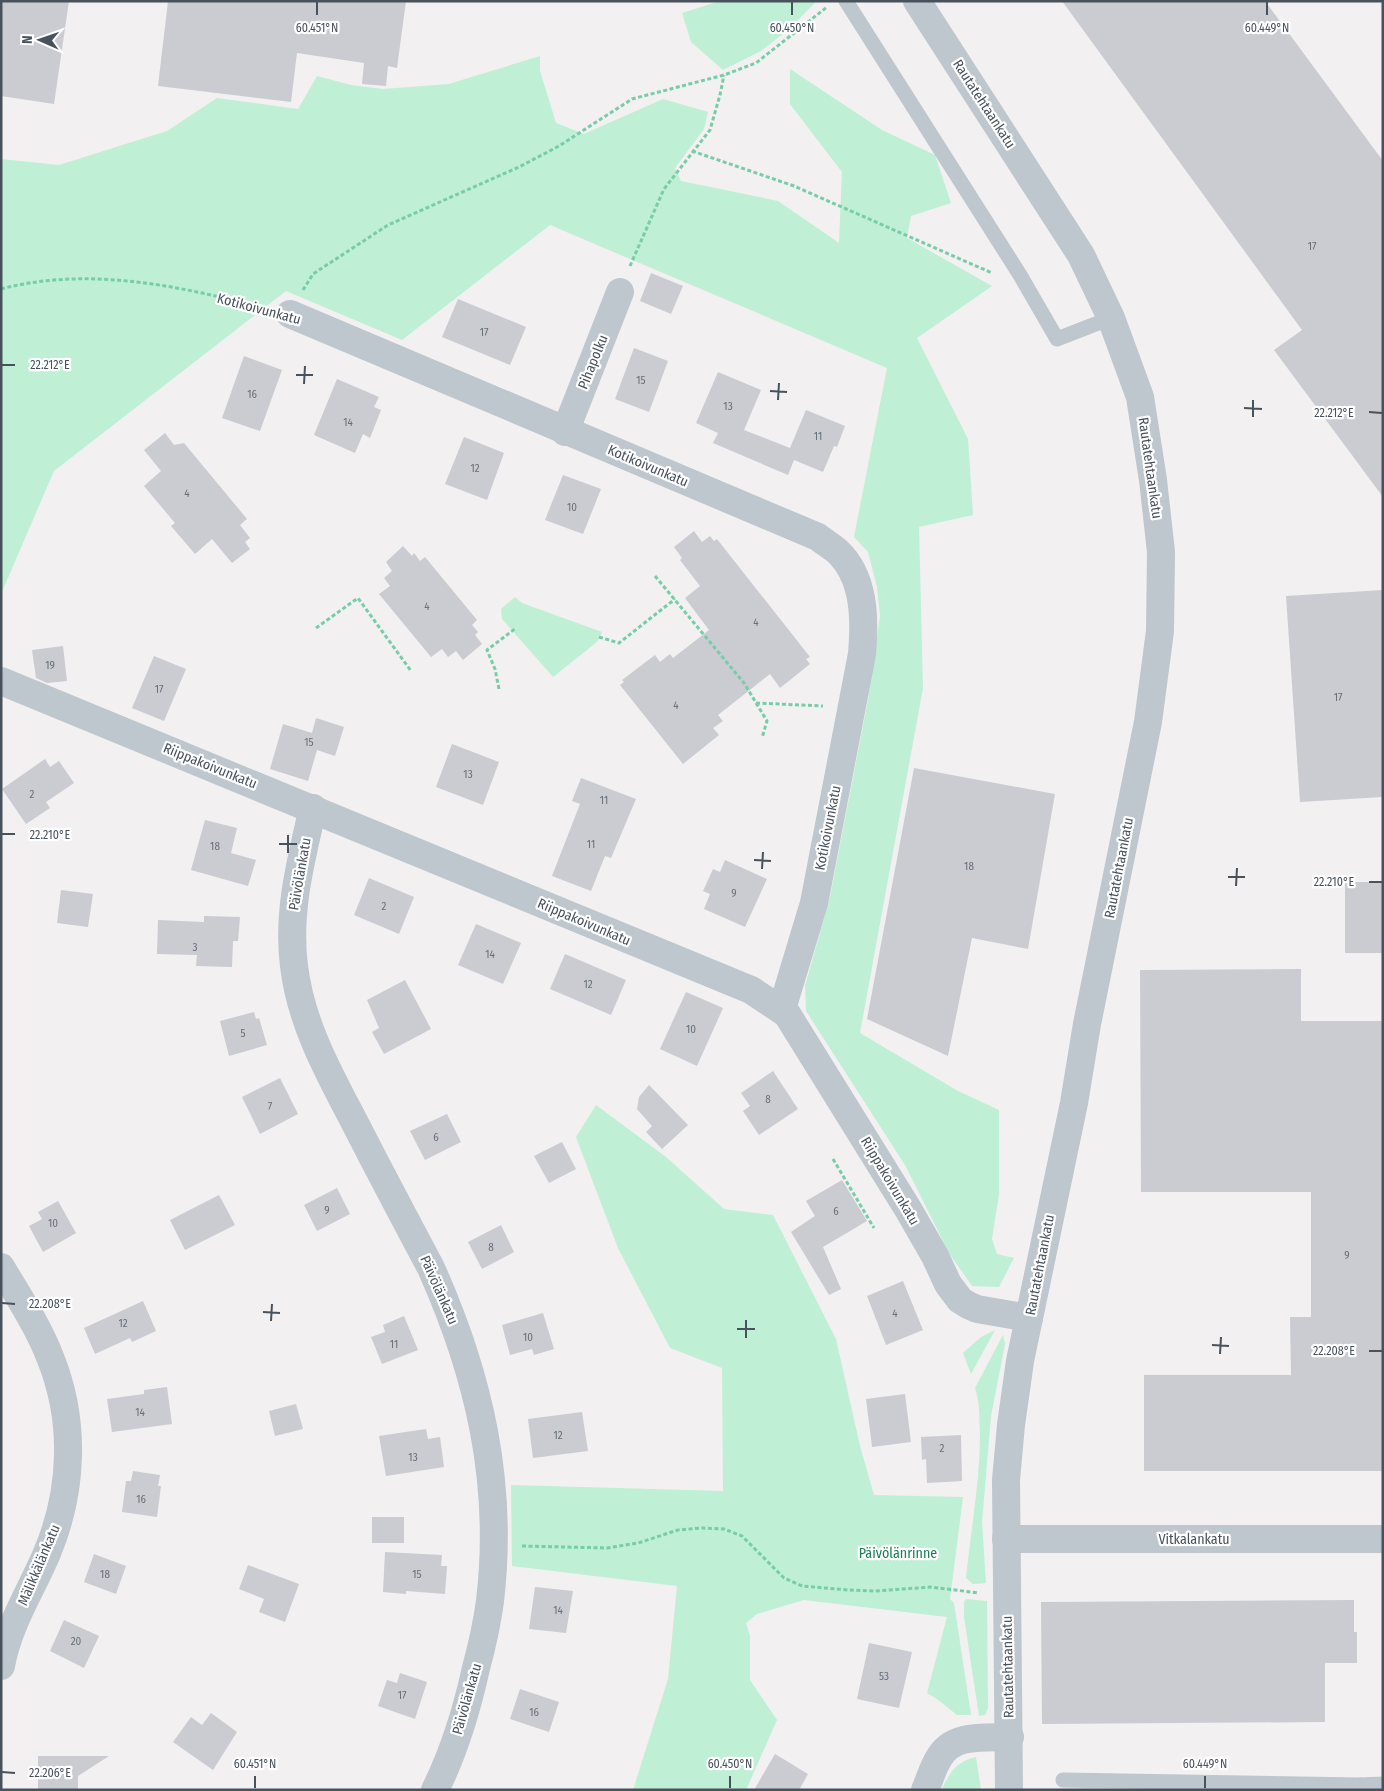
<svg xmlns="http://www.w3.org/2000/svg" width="1384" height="1791" viewBox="0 0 1384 1791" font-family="'Fira Sans Condensed',sans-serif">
	<rect width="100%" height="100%" fill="#f2f0f0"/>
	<g fill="#bfefd5">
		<path d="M720,1H817L788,30L761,51L723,70L691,42L682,13Z"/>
		<path d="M540,56V71L556,123L584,134L663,99L708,112L704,129L675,168L681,181L778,201L839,243L842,172L790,104V69L882,130L935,155L951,203L911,216L907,238L992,286L917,338L968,439L973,515L919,527L923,688L860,1033L958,1091L999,1110V1194L992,1239L997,1254L1014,1258L999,1287L972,1286L949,1253L905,1165L806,1011L805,986L830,897L868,700L880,616L877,587L868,552L854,537L887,368L550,225L402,340L286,291L54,471L1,594V159L59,165L167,131L217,98L298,109L317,76L351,85L383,89L449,84Z"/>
		<path d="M515,597L522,603L602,632L597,642L553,677L502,619L501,609Z"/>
		<path d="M596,1105L666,1157L724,1209L773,1215L836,1339L860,1446L874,1495L963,1497L950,1599L954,1603L971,1715H957L937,1699L927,1693L947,1617L804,1600L757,1614L746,1623L750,1636V1680L777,1720L746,1790H633L668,1679L677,1586L512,1566L511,1485L723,1491L722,1368L670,1348L618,1248L576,1137Z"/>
		<path d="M995,1330L971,1374L963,1353L981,1337Z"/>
		<path d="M1003,1335L1005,1344L991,1416L982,1522L986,1583L973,1584L966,1578C971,1529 980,1482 980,1433C979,1417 980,1403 975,1388Z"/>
		<path d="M966,1599L987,1601L988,1708L985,1715L979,1716L964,1617V1602Z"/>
		<path d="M976,1757L981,1790H941C951,1772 955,1762 976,1757Z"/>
	</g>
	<g fill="#caccd2">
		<path d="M1,1H69L54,104L1,96Z"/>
		<path d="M168,1H406L397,68L388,66L386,86L362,84L364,63L297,53L291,102L158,86Z"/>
		<path d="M1062,1H1265L1383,161V497L1274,350L1302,330Z"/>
		<path d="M651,273L683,286L671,314L640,301Z"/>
		<path d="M458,299L526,327L510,365L442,337Z"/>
		<path d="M634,348L668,361L649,412L615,399Z"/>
		<path d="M244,356L282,370L260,431L222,418Z"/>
		<path d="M718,372L761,390L744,430L790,448L806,410L845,426L837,447L834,446L823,472L794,460L788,475L713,443L718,433L696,423Z"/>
		<path d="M337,379L379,397L374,407L381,410L370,438L363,434L355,453L314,435Z"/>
		<path d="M165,433L174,445L184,443L247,519L240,525L250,538L245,542L250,549L232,563L212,539L195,554L171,526L175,523L144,486L161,471L144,450Z"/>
		<path d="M464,437L504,453L487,500L445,484Z"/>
		<path d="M563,475L601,489L583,534L545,520Z"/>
		<path d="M694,531L702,542L710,536L714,541L717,539L810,657L806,659L810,664L780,688L770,674L718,715L723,721L713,728L719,735L683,764L620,685L624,682L622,680L655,655L660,662L670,654L673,658L709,630L685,598L700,586L680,560L682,558L674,547Z"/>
		<path d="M403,546L412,556L414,553L420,561L425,557L477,620L472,625L478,632L475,635L482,644L463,660L456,651L448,657L442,649L431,657L379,594L390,586L384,578L392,571L386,562Z"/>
		<path d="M1383,590V797L1300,802L1286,596Z"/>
		<path d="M63,646L67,681L47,683L36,678L32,650Z"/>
		<path d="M154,656L186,669L164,721L132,708Z"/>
		<path d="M316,718L344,727L335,756L317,750L308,781L270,769L283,724L312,733Z"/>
		<path d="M452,744L499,762L483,805L436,787Z"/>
		<path d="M45,759L50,767L59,761L74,783L46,802L50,808L26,824L2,789Z"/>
		<path d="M914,768L1055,794L1028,949L972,938L948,1056L867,1019Z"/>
		<path d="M581,778L636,799L611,858L605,856L591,891L552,876L580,804L572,801Z"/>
		<path d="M205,820L237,828L231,853L256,860L248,886L191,870Z"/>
		<path d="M725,860L767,879L745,927L704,909L710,894L703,891L713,869L720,872Z"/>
		<path d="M369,878L414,897L399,934L354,915Z"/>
		<rect x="1345" y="882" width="38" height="71"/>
		<path d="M61,890L93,894L88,927L57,923Z"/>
		<path d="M204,916L240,917L238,941H233L232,967L196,966L197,955L157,954L158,920L204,922Z"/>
		<path d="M476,924L521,943L503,984L458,965Z"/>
		<path d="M565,954L626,980L611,1015L550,989Z"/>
		<path d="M1301,969V1021H1383V1471H1144V1375H1291L1290,1317H1311V1192H1141L1140,970Z"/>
		<path d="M405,980L431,1029L384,1054L372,1032L379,1028L367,1000Z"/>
		<path d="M686,992L723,1008L697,1066L660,1049Z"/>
		<path d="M254,1012L256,1019L259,1018L267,1045L229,1056L220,1021Z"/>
		<path d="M773,1071L798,1109L759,1135L743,1111L750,1106L741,1093Z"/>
		<path d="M280,1078L298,1114L260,1134L242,1097Z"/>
		<path d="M649,1085L688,1125L662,1149L646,1132L652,1126L637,1109L639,1097Z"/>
		<path d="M447,1114L461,1142L425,1160L410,1131Z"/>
		<path d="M562,1142L576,1169L549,1183L534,1156Z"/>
		<path d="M842,1180L867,1221L823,1247L841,1289L829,1295L791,1232L815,1216L806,1201Z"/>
		<path d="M337,1188L350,1214L317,1231L304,1205Z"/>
		<path d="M219,1195L235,1225L185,1250L170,1220Z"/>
		<path d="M58,1201L76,1233L43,1252L29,1226L42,1219L38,1212Z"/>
		<path d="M501,1225L514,1252L482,1269L468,1242Z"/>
		<path d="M903,1281L923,1330L886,1345L867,1296Z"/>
		<path d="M143,1301L156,1331L132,1342L130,1338L95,1354L84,1328Z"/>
		<path d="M543,1313L554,1349L534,1355L532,1349L510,1355L502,1325Z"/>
		<path d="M404,1316L418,1350L382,1364L371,1337L385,1332L383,1325Z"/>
		<path d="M167,1387L172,1424L112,1432L107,1399L144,1394V1390Z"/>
		<path d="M905,1394L911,1442L872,1447L866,1399Z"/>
		<path d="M296,1404L303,1429L275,1436L269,1411Z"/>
		<path d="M582,1412L588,1451L533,1458L528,1419Z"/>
		<path d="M426,1429L428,1439L440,1437L444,1467L386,1476L379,1436Z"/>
		<path d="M961,1435L962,1481L927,1483L926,1459L922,1460L921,1437Z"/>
		<path d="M133,1471L160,1475L158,1486H161L157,1517L122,1512L126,1481H131Z"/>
		<rect x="372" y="1517" width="32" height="26"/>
		<path d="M385,1552L442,1555L441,1566H447L445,1594L406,1591V1594L383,1592Z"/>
		<path d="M94,1554L126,1566L116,1594L84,1582Z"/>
		<path d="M248,1565L299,1584L285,1622L259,1612L264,1599L239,1589Z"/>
		<path d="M535,1587L573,1591L566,1633L529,1629Z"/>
		<path d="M1354,1600V1632H1357V1663H1325V1722L1042,1724L1041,1602Z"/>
		<path d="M64,1620L99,1636L84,1668L50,1651Z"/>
		<path d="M869,1643L912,1652L899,1708L857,1699Z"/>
		<path d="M400,1673L427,1682L415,1719L378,1706L387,1680L397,1683Z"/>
		<path d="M520,1689L559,1702L549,1732L510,1719Z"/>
		<path d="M211,1713L237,1732L213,1770L173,1742L191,1717L202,1725Z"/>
		<path d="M775,1754L808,1774L799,1790H754Z"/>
		<path d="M38,1756H109L78,1776V1790H38Z"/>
	</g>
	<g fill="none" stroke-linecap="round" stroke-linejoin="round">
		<g stroke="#77cda8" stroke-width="3" stroke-dasharray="4 2.5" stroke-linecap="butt">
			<path d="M692,151L794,186L992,273"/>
			<path d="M630,266L664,189L710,130L720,95L724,75"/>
			<path d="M1,289C88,266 180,286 264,308"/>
			<path d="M303,290L313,274L388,225L519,167L559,146L632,99L724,75L756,63L827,7"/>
			<path d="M655,576L744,683L767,721L762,738"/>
			<path d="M316,628L358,598L411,671"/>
			<path d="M599,637L619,643L675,599"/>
			<path d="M499,689L495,669L487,650L516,628"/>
			<path d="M756,703L823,706"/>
			<path d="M833,1159L874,1228"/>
			<path d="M522,1546L607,1548L638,1543L678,1530L702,1528L724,1529L742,1536L784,1578L802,1586L848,1590L875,1591L931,1587L979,1593"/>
		</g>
		<g stroke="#bec6ce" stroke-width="15">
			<path d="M846,1L1020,275L1057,339L1111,318"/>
			<path d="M1063,1780L1360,1785"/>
			<path d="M1360,1790V1785L1383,1784"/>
		</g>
		<g stroke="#bec6ce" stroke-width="28">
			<path d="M290,314L818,537C824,542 831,546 837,551C865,577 865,619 862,654L814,903L782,1009"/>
			<path d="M565,432L620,292"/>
			<path d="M1,681L751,990L787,1014L908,1209L935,1256L948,1284L960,1300L968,1305L977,1309L1029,1318"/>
			<path d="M313,808C301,860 287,912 294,966C301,1025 330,1075 357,1127C381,1174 406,1221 431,1268C479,1375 504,1483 490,1601C487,1623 482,1646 476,1668C467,1709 454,1752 435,1790"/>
			<path d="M1,1267C18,1296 38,1326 50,1357C76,1421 73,1491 47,1553C31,1591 8,1625 1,1666"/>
			<path d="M1006,1539H1383"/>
			<path d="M925,1790C930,1779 933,1767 939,1758C953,1733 985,1738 1010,1737"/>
		</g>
		<path stroke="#bec6ce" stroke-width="28" d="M917,1L1081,255L1111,318L1140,397L1153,480L1161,552L1160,631L1148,722L1087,1024L1074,1103L1020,1361L1011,1425L1006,1480L1009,1790"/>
	</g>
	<path fill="none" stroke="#48525d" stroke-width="2" d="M317,15V2M792,15V2M1267,15V2M2,365H15M296,375H313M304,384L305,366M770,391L787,392M778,400L779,383M1244,408L1262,409M1369,412L1382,413M1253,417V400M2,834H15M279,844H297M288,853V835M754,860L771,861M762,869L763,852M1228,877H1245M1369,882H1382M1236,886L1237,868M2,1303L15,1304M263,1312L280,1313M271,1321L272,1304M737,1329H755M746,1338V1320M1212,1345L1229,1346M1369,1351H1382M1220,1354L1221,1337M2,1772L15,1773M255,1788V1776M730,1788V1776M1205,1788V1776"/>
	<g text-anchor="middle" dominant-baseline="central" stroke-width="4.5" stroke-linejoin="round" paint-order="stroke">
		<g font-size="11" fill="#68707a">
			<text x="1312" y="246">17</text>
			<text x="484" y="332">17</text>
			<text x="641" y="380">15</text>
			<text x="252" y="394">16</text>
			<text x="728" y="406">13</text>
			<text x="348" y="422">14</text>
			<text x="818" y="436">11</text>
			<text x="475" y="468">12</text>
			<text x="187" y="493">4</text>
			<text x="572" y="507">10</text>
			<text x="427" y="606">4</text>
			<text x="756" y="622">4</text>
			<text x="50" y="665">19</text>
			<text x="159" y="689">17</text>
			<text x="1338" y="697">17</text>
			<text x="676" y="705">4</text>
			<text x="309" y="742">15</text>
			<text x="468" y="774">13</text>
			<text x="32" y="794">2</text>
			<text x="604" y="800">11</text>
			<text x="591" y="844">11</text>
			<text x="215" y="846">18</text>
			<text x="969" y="866">18</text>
			<text x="734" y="893">9</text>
			<text x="384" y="906">2</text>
			<text x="195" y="947">3</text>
			<text x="490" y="954">14</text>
			<text x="588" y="984">12</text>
			<text x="691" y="1029">10</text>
			<text x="243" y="1033">5</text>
			<text x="768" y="1099">8</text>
			<text x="270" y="1106">7</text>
			<text x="436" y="1137">6</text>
			<text x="327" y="1210">9</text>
			<text x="836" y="1211">6</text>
			<text x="53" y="1223">10</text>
			<text x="491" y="1247">8</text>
			<text x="1347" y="1255">9</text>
			<text x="895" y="1313">4</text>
			<text x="123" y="1323">12</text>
			<text x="528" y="1337">10</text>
			<text x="394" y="1344">11</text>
			<text x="140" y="1412">14</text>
			<text x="558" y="1435">12</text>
			<text x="942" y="1448">2</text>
			<text x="413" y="1457">13</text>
			<text x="141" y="1499">16</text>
			<text x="105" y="1574">18</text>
			<text x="417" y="1574">15</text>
			<text x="558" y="1610">14</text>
			<text x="76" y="1641">20</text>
			<text x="884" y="1676">53</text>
			<text x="402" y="1695">17</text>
			<text x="534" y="1712">16</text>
		</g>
		<g font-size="14" fill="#48525d" stroke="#fff">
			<text transform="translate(984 104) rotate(57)">Rautatehtaankatu</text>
			<text transform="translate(259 309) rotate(15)">Kotikoivunkatu</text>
			<text transform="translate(593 362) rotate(-68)">Pihapolku</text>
			<text transform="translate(648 466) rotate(23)">Kotikoivunkatu</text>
			<text transform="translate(1150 468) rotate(82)">Rautatehtaankatu</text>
			<text transform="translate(210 766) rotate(22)">Riippakoivunkatu</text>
			<text transform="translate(828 828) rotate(-79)">Kotikoivunkatu</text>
			<text transform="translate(1119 868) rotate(-79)">Rautatehtaankatu</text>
			<text transform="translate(300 874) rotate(-80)">Päivölänkatu</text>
			<text transform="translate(584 922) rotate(23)">Riippakoivunkatu</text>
			<text transform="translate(890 1181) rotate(59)">Riippakoivunkatu</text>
			<text transform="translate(1040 1265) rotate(-79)">Rautatehtaankatu</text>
			<text transform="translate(439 1290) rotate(66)">Päivölänkatu</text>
			<text x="1194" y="1539">Vitkalankatu</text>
			<text transform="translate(39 1565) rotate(-67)">Mälikkälänkatu</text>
			<text transform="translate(1008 1667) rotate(-91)">Rautatehtaankatu</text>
			<text transform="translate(467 1699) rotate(-74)">Päivölänkatu</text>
		</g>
		<g font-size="14" fill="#187f52" stroke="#fff">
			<text x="898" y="1553">Päivölänrinne</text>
		</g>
	</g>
	<g font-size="12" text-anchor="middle" fill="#48525d" stroke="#fff" stroke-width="4.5" stroke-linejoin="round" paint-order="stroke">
		<text x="317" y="32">60.451°N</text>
		<text x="792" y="32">60.450°N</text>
		<text x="1267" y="32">60.449°N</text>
		<text x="50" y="369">22.212°E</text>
		<text x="1334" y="417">22.212°E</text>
		<text x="50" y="839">22.210°E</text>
		<text x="1334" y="886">22.210°E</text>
		<text x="50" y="1308">22.208°E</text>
		<text x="1334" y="1355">22.208°E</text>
		<text x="255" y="1768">60.451°N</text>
		<text x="730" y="1768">60.450°N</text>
		<text x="1205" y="1768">60.449°N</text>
		<text x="50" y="1777">22.206°E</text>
	</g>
	<rect width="1384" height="1791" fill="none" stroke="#48525d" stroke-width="5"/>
	<g transform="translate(40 40) rotate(272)" stroke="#ffffff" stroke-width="4" paint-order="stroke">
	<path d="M0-4L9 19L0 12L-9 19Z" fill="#48525d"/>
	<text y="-8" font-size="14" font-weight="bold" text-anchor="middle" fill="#48525d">N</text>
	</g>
</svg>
